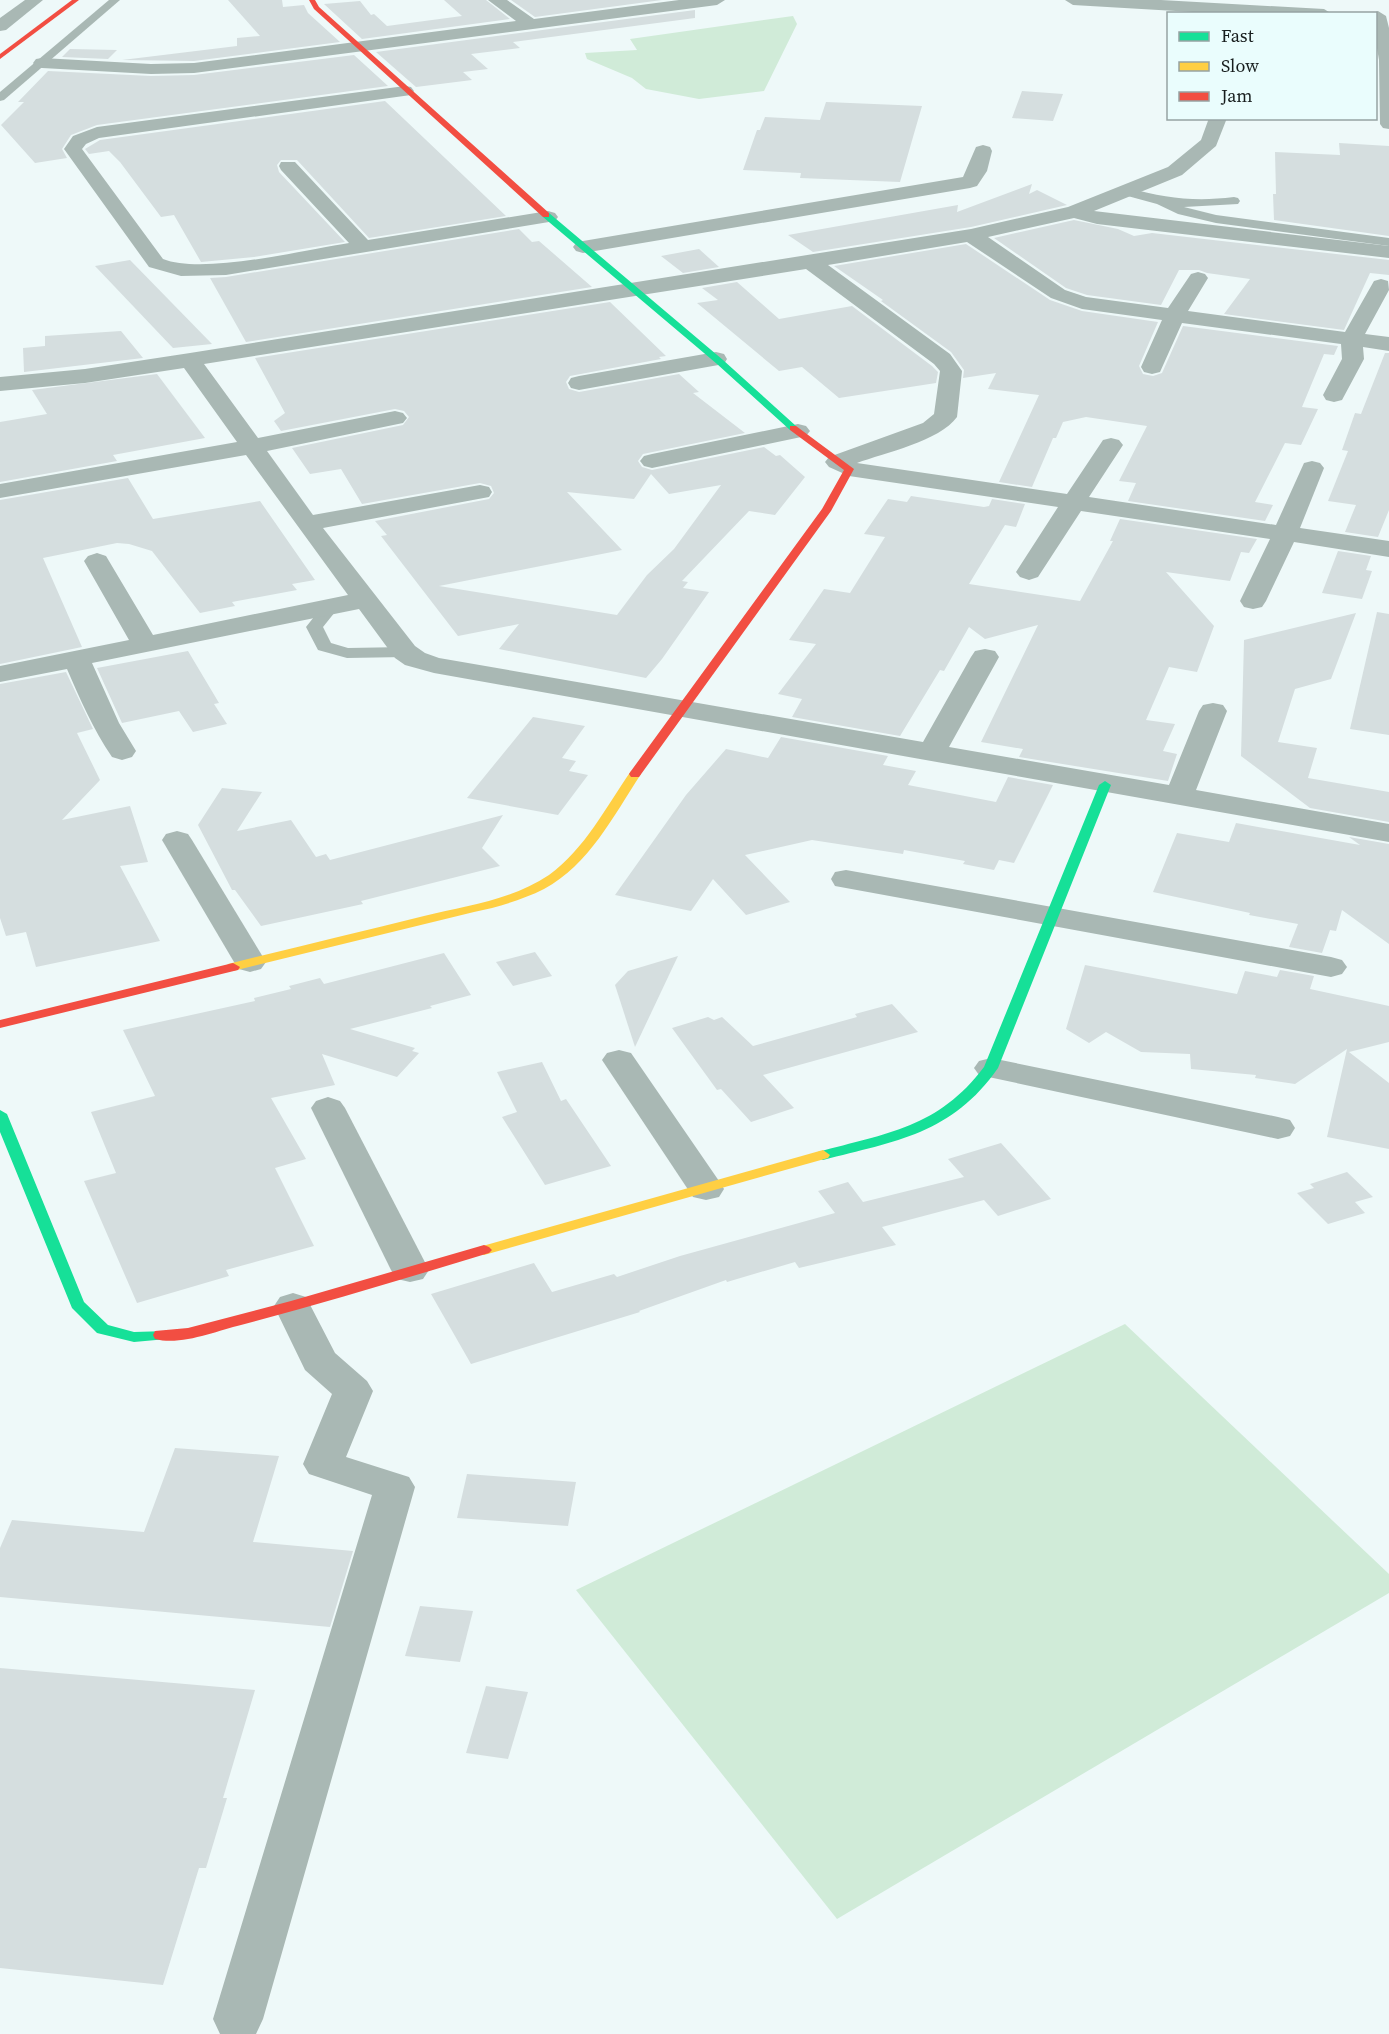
<svg xmlns="http://www.w3.org/2000/svg" width="1389" height="2034" viewBox="0 0 1389 2034" font-family="'Source Serif 4',serif">
	<rect width="100%" height="100%" fill="#eef9f9"/>
	<g fill="#d0ebd8">
		<path d="M793,16L797,24L764,91L699,99L646,89L632,78L587,59L585,53L637,50L630,39Z"/>
		<path d="M1125,1324L1389,1574V1593L837,1919L576,1590Z"/>
	</g>
	<g fill="#d5dedf" fill-rule="evenodd">
		<path d="M228,0H282L283,7L304,5L308,13L340,42L194,61L122,60L237,46V38L260,36Z"/>
		<path d="M444,0H486L510,19L362,39L324,4L360,1L371,15L374,14L387,26L462,16Z"/>
		<path d="M511,0H662L535,17Z"/>
		<path d="M695,10V18L513,42L520,48L471,54L488,69L463,72L472,80L416,87L376,52Z"/>
		<path d="M70,49L117,50L108,59L62,57Z"/>
		<path d="M354,55L388,86L97,125L71,135L62,149L67,158L35,163L1,125L24,102H18L48,71L151,76L194,75Z"/>
		<path d="M1022,91L1063,94L1053,121L1012,118Z"/>
		<path d="M385,101L506,216L369,238L297,160H281L277,165L279,172L345,242L254,257L201,262L174,215L161,217L120,162L109,151L89,154L85,149L100,140Z"/>
		<path d="M826,102L922,106L900,182L800,178L801,173L743,170L757,130H760L765,117L820,120Z"/>
		<path d="M1339,143L1389,146V236L1274,220L1273,194H1276L1275,152L1340,155Z"/>
		<path d="M1032,184L1029,194L1037,190L1067,205L971,227L813,252L788,235L958,205L957,212Z"/>
		<path d="M1074,220L1118,229L1134,236L1152,233L1389,260V275L1370,273L1344,330L1224,314L1250,279L1207,273L1199,270H1179L1161,305L1087,295L1066,288L994,238Z"/>
		<path d="M519,229L532,242L539,241L592,287L246,342L210,278L226,277Z"/>
		<path d="M966,244L1050,300L1082,311L1158,322L1139,366L1143,374L1153,376L1162,373L1183,326L1338,346L1334,355L1324,354L1302,407L1318,409L1301,445L1285,443L1255,502L1273,505L1265,521L1128,501L1136,483L1119,481L1147,426L1086,417L1063,422L1056,438H1053L1032,487L999,482L1039,395L988,389L996,373L963,378L964,370L951,352L881,301L883,300L834,266Z"/>
		<path d="M699,249L719,267L683,273L661,256Z"/>
		<path d="M130,260L212,344L173,348L95,266Z"/>
		<path d="M737,282L779,319L852,306L932,366L938,372L936,383L839,398L802,367L779,371L697,303L718,300L702,288Z"/>
		<path d="M610,302L666,356L659,357L661,359L570,376L566,382L569,389L579,392L679,374L699,392L693,393L745,433L643,454L638,461L642,467L652,470L764,447L776,456L780,455L805,477L775,515L749,511L682,581L688,582L683,588L709,592L662,659L646,678L499,649L519,624L458,636L381,536L387,535L375,521L489,499L494,493L491,486L480,483L362,504L341,469L310,474L292,448L403,425L409,417L404,411L395,409L281,431L274,421L285,413L255,358ZM651,474L669,494L721,485L674,549L647,575L617,615L439,586L622,550L567,492L634,499Z"/>
		<path d="M121,331L143,358L24,372L23,348L45,346V336Z"/>
		<path d="M1385,353H1389V510L1378,537L1345,532L1356,505L1328,501L1348,451L1342,450L1355,413L1361,414Z"/>
		<path d="M157,374L205,438L113,455L117,461L0,482V422L47,414L32,390Z"/>
		<path d="M128,478L153,519L260,501L315,580L292,584L297,590L232,602L235,606L200,613L152,551L129,544L117,543L43,558L82,647L0,664V500Z"/>
		<path d="M911,496L984,507L989,506L992,499L1025,504L1016,527L1005,525L969,584L1080,601L1113,541H1110L1120,519L1257,539L1249,553L1241,552L1230,581L1166,572L1214,626L1197,672L1169,667L1146,720L1175,724L1163,751L1177,754L1168,781L1019,757L1023,749L981,742L1038,625L985,639L969,627L944,671L940,670L900,736L792,717L802,699L778,694L816,644L789,640L824,589L850,593L885,537L864,534L888,499L907,502Z"/>
		<path d="M1338,551L1371,556L1366,570L1372,571L1362,599L1322,593Z"/>
		<path d="M1377,612L1389,614V735L1350,729Z"/>
		<path d="M1356,613L1331,679L1295,689L1278,742L1317,748L1308,778L1389,792V822L1310,808L1241,756L1244,640Z"/>
		<path d="M188,651L219,703L214,704L227,724L193,732L179,711L122,723L97,668Z"/>
		<path d="M66,672L93,729L77,733L100,780L62,820L130,806L148,862L120,866L160,941L36,967L26,932L6,936L0,918V684Z"/>
		<path d="M533,717L585,726L562,758L576,761L569,771L588,775L558,815L467,798Z"/>
		<path d="M781,737L888,756L883,765L916,771L908,785L996,802L1008,777L1053,785L1014,863L999,860L994,870L963,864L965,861L904,850L903,854L812,840L745,855L790,902L746,915L713,879L691,911L615,895L686,795L726,749L768,758Z"/>
		<path d="M222,788L262,792L237,831L291,820L316,857L326,854L330,860L503,815L482,848L500,866L361,901L363,904L261,926L235,890H232L198,825Z"/>
		<path d="M1236,823L1360,845L1349,837L1389,844V944L1342,910L1336,931L1330,930L1322,953L1289,947L1298,924L1249,915L1250,913L1153,892L1177,833L1229,842Z"/>
		<path d="M535,952L552,976L513,986L496,962Z"/>
		<path d="M444,953L471,995L430,1006L432,1008L350,1029L415,1048L412,1051L419,1053L397,1077L322,1054L335,1085L271,1098L306,1159L275,1168L314,1246L226,1270L229,1276L137,1303L84,1181L116,1173L91,1112L155,1096L123,1030L255,1001L254,998L291,989L289,986L320,978L324,984Z"/>
		<path d="M678,956L635,1047L615,985L628,971Z"/>
		<path d="M1085,965L1237,994L1245,971L1277,977L1280,970L1314,976L1310,989L1389,1006V1042L1349,1052L1389,1083V1149L1327,1137L1347,1049L1295,1084L1255,1078L1256,1075L1191,1069L1190,1054L1141,1052L1106,1032L1089,1043L1066,1029Z"/>
		<path d="M892,1004L918,1032L763,1075L794,1108L751,1122L721,1089L717,1090L672,1028L708,1017L714,1020L722,1017L753,1046L857,1017L855,1014Z"/>
		<path d="M542,1062L561,1101L566,1099L611,1166L545,1185L502,1117L517,1112L497,1072Z"/>
		<path d="M1001,1143L1051,1199L998,1216L984,1200L882,1227L896,1245L799,1268L795,1262L727,1282L726,1280L639,1311L640,1312L471,1364L431,1294L534,1263L552,1292L614,1274L617,1277L680,1256L835,1213L818,1191L848,1182L863,1202L964,1177L948,1159Z"/>
		<path d="M1347,1172L1373,1197L1355,1202L1365,1213L1328,1224L1297,1193L1314,1188L1310,1184Z"/>
		<path d="M175,1448L279,1456L253,1542L353,1551L330,1627L0,1597V1548L12,1520L144,1532Z"/>
		<path d="M467,1474L576,1482L568,1526L457,1518Z"/>
		<path d="M420,1606L473,1611L460,1662L405,1656Z"/>
		<path d="M0,1668L255,1690L223,1798H227L206,1868H199L163,1985L0,1968Z"/>
		<path d="M486,1686L528,1692L508,1759L466,1753Z"/>
	</g>
	<g fill="none" stroke-linecap="round" stroke-linejoin="round">
		<g fill="#a9b8b4" fill-rule="evenodd">
			<path d="M109,0H120L4,100L0,101V92Z"/>
			<path d="M1128,188C1166,198 1194,202 1234,197L1238,198L1240,201L1238,204L1184,207L1216,215L1389,238V246L1216,223L1178,214L1157,204L1124,195L1122,192Z"/>
			<path d="M331,602L339,607L323,627L331,643L348,648L405,647L411,648L414,652L411,656L405,657L347,658L318,650L306,627L325,603Z"/>
		</g>
		<g fill="#a9b8b4" fill-rule="evenodd">
			<path d="M25,0H43L6,30L0,31V18Z"/>
			<path d="M488,0H507L534,19L679,0H725L717,5L194,73L151,74L42,68L36,67L33,63L36,59L42,58L151,64L194,63L516,21Z"/>
			<path d="M1065,0H1161L1324,9L1332,14H1227L1073,5Z"/>
			<path d="M1378,11L1386,16L1389,28V129L1383,128L1380,124L1379,60L1376,42V14H1371Z"/>
			<path d="M405,86L411,87L414,91L411,95L99,138L86,144L82,149L163,259C203,275 304,250 349,243L281,170L279,166L281,162H295L368,240L548,211L555,213L558,217L555,221L226,275L181,276L149,267L64,149L73,136L97,127Z"/>
			<path d="M1209,118H1227L1216,146L1182,175L1094,211L1389,246V258L1097,224L1074,218L988,237L1065,290L1086,297L1168,308L1191,274L1198,272L1205,274L1208,278L1188,311L1345,332L1374,281L1381,279L1388,281L1389,290L1365,334L1389,337V351L1363,347L1364,359L1342,400L1334,402L1326,400L1323,395L1342,359L1341,344L1182,323L1160,372L1152,374L1144,372L1141,367L1162,320L1082,309L1051,298L967,242L828,265L950,354L962,371L957,417C940,441 884,453 857,463L1067,494L1103,440L1111,438L1119,440L1123,445L1089,497L1276,525L1304,463L1312,461L1320,463L1324,468L1300,528L1389,541V557L1294,542L1266,601L1262,607L1253,609L1244,607L1240,601L1270,539L1081,511L1038,577L1029,580L1020,577L1016,572L1058,507L849,476L829,467L825,462L829,457L923,423L934,414L940,371L934,364L806,269L204,364L258,438L395,411L403,413L407,418L403,423L267,451L313,515L480,485L489,487L492,492L489,497L323,528L415,646L425,653L439,658L923,742L971,657L975,651L985,649L995,651L999,657L949,747L1169,785L1199,711L1203,705L1213,703L1223,705L1227,711L1196,790L1389,824V842L434,673L405,665L395,658L359,609L92,663L119,723L136,751L132,757L122,760L112,757C93,729 80,699 67,669L0,682V666L129,640L84,561L88,556L97,553L106,556L153,635L348,595L246,455L0,498V484L237,442L184,368L85,383L0,391V377L85,369L190,353L971,229L1068,207L1168,167L1201,140Z"/>
			<path d="M983,145L990,147L992,151L987,171L977,186L970,188L583,253L576,251L573,247L576,243L583,241L963,177L976,147Z"/>
			<path d="M716,352L724,354L727,359L724,364L579,390L571,388L568,383L571,378L579,376Z"/>
			<path d="M798,424L806,426L810,431L806,436L652,468L644,466L640,461L644,456L652,454Z"/>
			<path d="M177,831L188,834L192,840L266,962L261,969L250,972L239,969L234,962L162,840L166,834Z"/>
			<path d="M846,870L1331,957L1342,960L1347,967L1342,974L1331,977L835,886L831,879L835,872Z"/>
			<path d="M619,1050L631,1053L719,1181L724,1189L719,1197L706,1200L693,1197L602,1060L607,1053Z"/>
			<path d="M991,1058L1278,1117L1290,1120L1295,1128L1290,1136L1278,1139L979,1075L974,1068L979,1061Z"/>
			<path d="M328,1097L340,1101L345,1108L429,1270L423,1279L410,1282L397,1279L391,1270L311,1108L316,1101Z"/>
			<path d="M293,1293L306,1297L335,1353L367,1381L373,1391L346,1457L409,1477L415,1487L263,2019L256,2034H220L213,2019L372,1495L309,1474L303,1464L332,1394L305,1370L274,1306L280,1297Z"/>
		</g>
		<g fill="#16e098" fill-rule="evenodd">
			<path d="M543,213H549L723,360L796,426V430H790L717,364L543,217Z"/>
			<path d="M1105,781L1111,785L998,1068C952,1134 896,1141 823,1160L818,1158L816,1155L818,1152C887,1133 938,1128 984,1067L1099,785Z"/>
			<path d="M0,1110L7,1114L84,1302L108,1325L134,1332L167,1331L169,1335L167,1339L134,1342L97,1333L72,1308L0,1132Z"/>
		</g>
		<g fill="#ffcf43" fill-rule="evenodd">
			<path d="M635,770L641,774C614,815 589,865 544,889C522,900 498,907 474,912L233,971L226,967L228,964C293,948 359,932 424,916C466,906 512,900 549,875C585,849 606,807 631,771Z"/>
			<path d="M823,1150L830,1155L828,1158L484,1255L479,1253L476,1250L479,1247Z"/>
		</g>
		<g fill="#f24e42" fill-rule="evenodd">
			<path d="M72,0H79L0,59V54Z"/>
			<path d="M309,0H315L319,7L549,213V217H543L314,9Z"/>
			<path d="M790,426H796L854,469L831,511L639,777H631L629,774L631,771L822,509L844,470L790,430Z"/>
			<path d="M233,963L240,967L238,970L0,1028V1020Z"/>
			<path d="M484,1245L489,1247L492,1250L489,1253C407,1278 324,1303 241,1325C216,1331 181,1346 155,1339L153,1335L155,1331L188,1328L291,1301Z"/>
		</g>
	</g>
	<rect x="1167" y="12" width="210" height="108" fill="#eafdfd" stroke="#96a3a3" stroke-width="1.5"/>
	<rect x="1179" y="32" width="30" height="9" fill="#16e098" stroke="#96a3a3" stroke-width="1.5"/>
	<text x="1221" y="42" font-size="18" fill="#171d1d">Fast</text>
	<rect x="1179" y="62" width="30" height="9" fill="#ffcf43" stroke="#96a3a3" stroke-width="1.5"/>
	<text x="1221" y="72" font-size="18" fill="#171d1d">Slow</text>
	<rect x="1179" y="92" width="30" height="9" fill="#f24e42" stroke="#96a3a3" stroke-width="1.5"/>
	<text x="1221" y="102" font-size="18" fill="#171d1d">Jam</text>
</svg>
